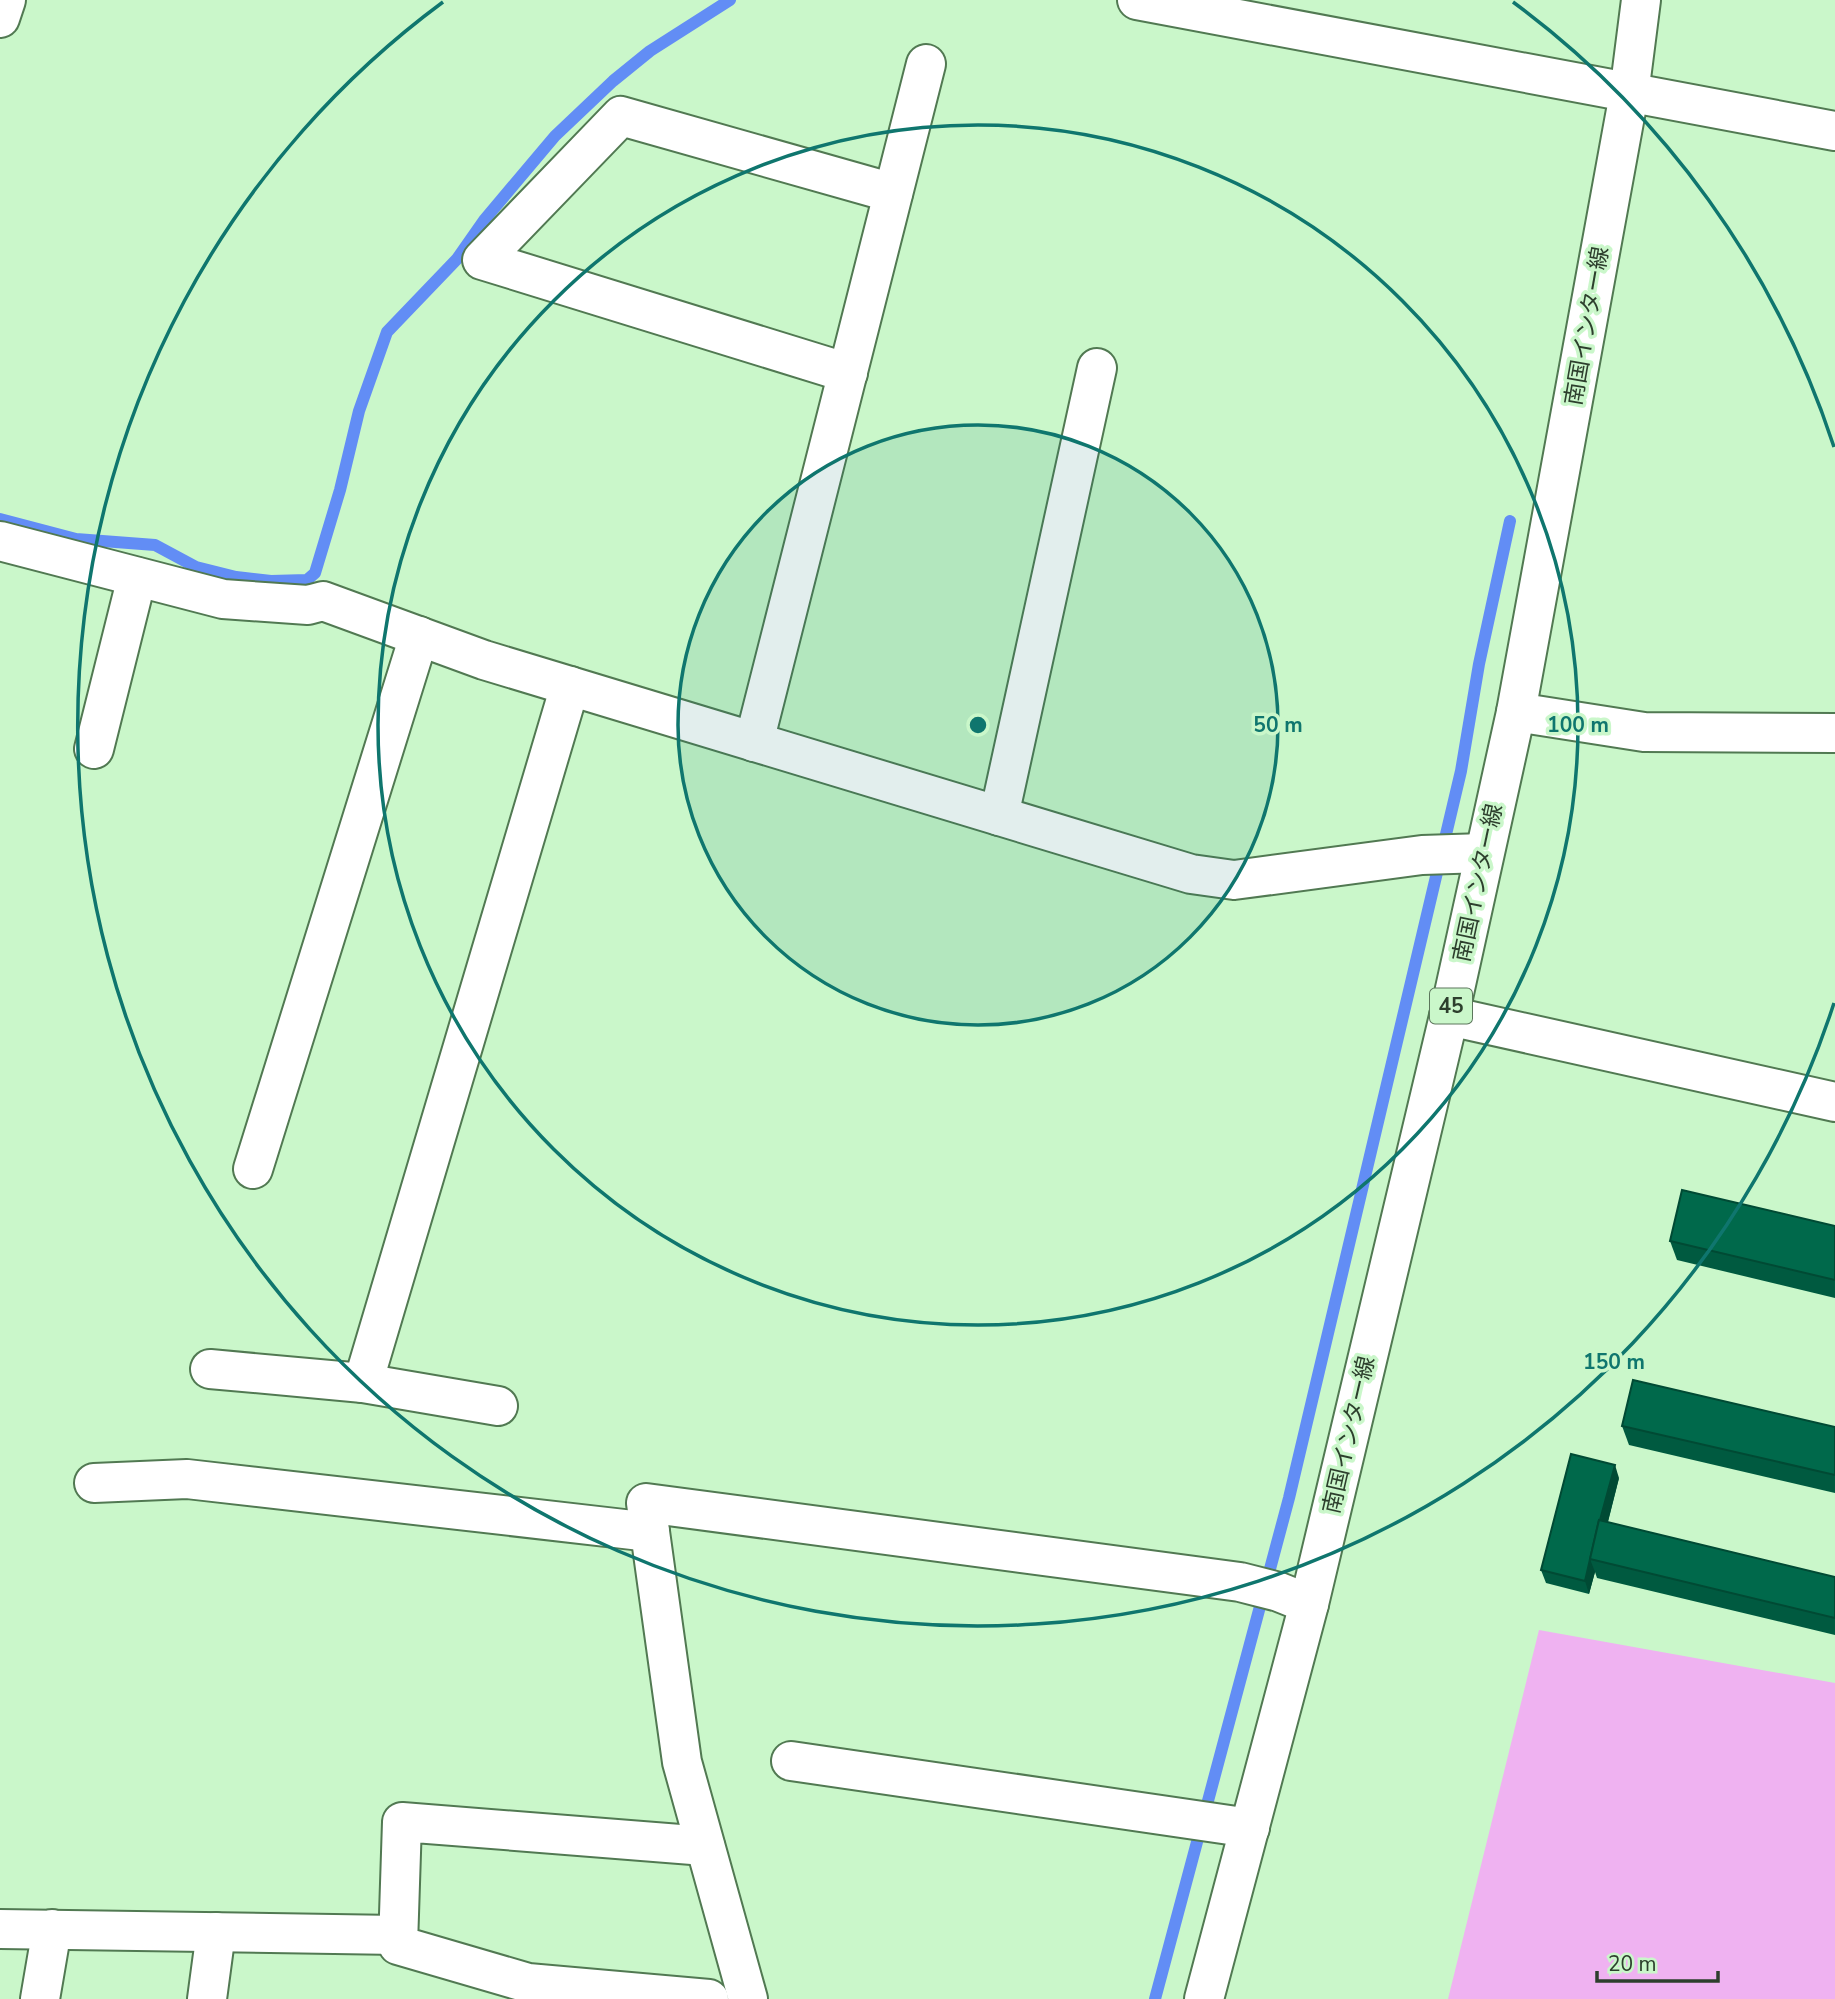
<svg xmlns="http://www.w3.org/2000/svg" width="1835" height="1999" viewBox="0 0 1835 1999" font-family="'Nunito Sans','Noto Sans JP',sans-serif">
	<rect width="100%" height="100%" fill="#caf7ca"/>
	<path fill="#efb2f1" d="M1539,1630L1835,1683V1999H1448Z"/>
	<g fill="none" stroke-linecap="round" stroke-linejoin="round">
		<g stroke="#628df5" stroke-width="12">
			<path d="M0,519L76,539L155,545L196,567L236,577L271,581L307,580L315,573L340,490L359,411L387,332L457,259L485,219L555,136L613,81L650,51L730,0"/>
			<path d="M1155,1999L1289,1498L1461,771L1479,664L1510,521"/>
		</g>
		<defs>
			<g id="street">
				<path d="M0,18L6,0"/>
				<path d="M848,373L482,260L621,116L893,193"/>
				<path d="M0,541L223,599L308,605L323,601L484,660L1191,874L1234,880L1422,855L1484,853"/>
				<path d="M1516,712L1644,732L1835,733"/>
				<path d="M754,742L926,64"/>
				<path d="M94,749L137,577"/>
				<path d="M999,816L1097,368"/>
				<path d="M1449,1016L1835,1102"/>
				<path d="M253,1169L419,636"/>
				<path d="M210,1369L363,1383L498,1406"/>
				<path d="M363,1383L570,686"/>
				<path d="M94,1483L187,1479L650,1532"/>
				<path d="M791,1761L1250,1828"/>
				<path d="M705,1846L402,1822L398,1945L528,1983L709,1999"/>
				<path d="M0,1929L398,1935"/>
				<path d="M40,1999L52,1929"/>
				<path d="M207,1999L216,1932"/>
				<path d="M748,1999L682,1762L646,1503L1240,1582L1279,1592L1309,1604"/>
			</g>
			<path id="secondary" d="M1137,0L1835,131"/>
			<path id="primary" d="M1204,1999L1309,1604L1449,1016L1516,712L1629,94L1641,0"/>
		</defs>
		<use href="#street" stroke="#517952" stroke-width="42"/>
		<use href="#secondary" stroke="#517952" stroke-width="42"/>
		<use href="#primary" stroke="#517952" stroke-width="42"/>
		<use href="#street" stroke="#fff" stroke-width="38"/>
		<use href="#secondary" stroke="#fff" stroke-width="38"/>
		<use href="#primary" stroke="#fff" stroke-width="38"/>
	</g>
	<g fill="#005a40">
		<path d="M1835,1226V1298L1677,1260L1670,1241Z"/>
		<path d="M1622,1426L1835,1427V1493L1629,1445Z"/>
		<path d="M1619,1478L1608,1522L1835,1577V1635L1597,1578L1595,1572L1589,1594L1546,1583L1541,1570Z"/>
	</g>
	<g fill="#004a34">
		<path d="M1615,1465L1619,1478L1598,1560L1591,1559Z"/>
		<path d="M1590,1559L1595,1572L1589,1594L1585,1581Z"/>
	</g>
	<g fill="#00694b" stroke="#004a34" stroke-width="2">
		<path d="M1682,1190L1835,1226V1280L1670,1241Z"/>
		<path d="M1633,1380L1835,1427V1475L1622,1426Z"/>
		<path d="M1571,1454L1615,1465L1600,1520H1599L1585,1581L1541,1570Z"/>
		<path d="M1599,1520L1835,1577V1618L1590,1559Z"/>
	</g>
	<circle cx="978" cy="725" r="300" fill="#0f766e" fill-opacity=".12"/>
	<g fill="none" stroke="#0f766e" stroke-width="3.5">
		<circle cx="978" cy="725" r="300"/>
		<circle cx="978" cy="725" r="600"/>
		<path d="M1834 1003A900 900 0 1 1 443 2M1513 2A900 900 0 0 1 1834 447"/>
	</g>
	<g text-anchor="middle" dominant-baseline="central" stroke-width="7" stroke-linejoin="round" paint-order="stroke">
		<rect fill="#caf7ca" stroke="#5c765c" stroke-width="2" x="1430" y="988.5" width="42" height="35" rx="5"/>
		<g font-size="21" font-weight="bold" fill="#2d3f2d">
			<text x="1451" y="1006">45</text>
		</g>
		<g font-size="23" fill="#2d3f2d" stroke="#caf7ca">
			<text transform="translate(1587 326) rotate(-80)">南国インター線</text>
			<text transform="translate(1478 883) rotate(-78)">南国インター線</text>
			<text transform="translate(1349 1435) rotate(-77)">南国インター線</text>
		</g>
	</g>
	<circle cx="978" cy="725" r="10" fill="#0f766e" stroke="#caf7ca" stroke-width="3.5"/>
	<g font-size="21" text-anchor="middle" font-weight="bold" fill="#0f766e" stroke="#caf7ca" stroke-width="7" stroke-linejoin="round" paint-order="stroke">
		<text x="1278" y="732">50 m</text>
		<text x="1578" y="732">100 m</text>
		<text x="1614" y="1369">150 m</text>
	</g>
	<path d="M1597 1971v10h121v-10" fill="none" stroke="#2d3f2d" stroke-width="3.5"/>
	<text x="1608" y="1971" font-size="21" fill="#2d3f2d" stroke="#caf7ca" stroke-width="5" paint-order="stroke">20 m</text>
</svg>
